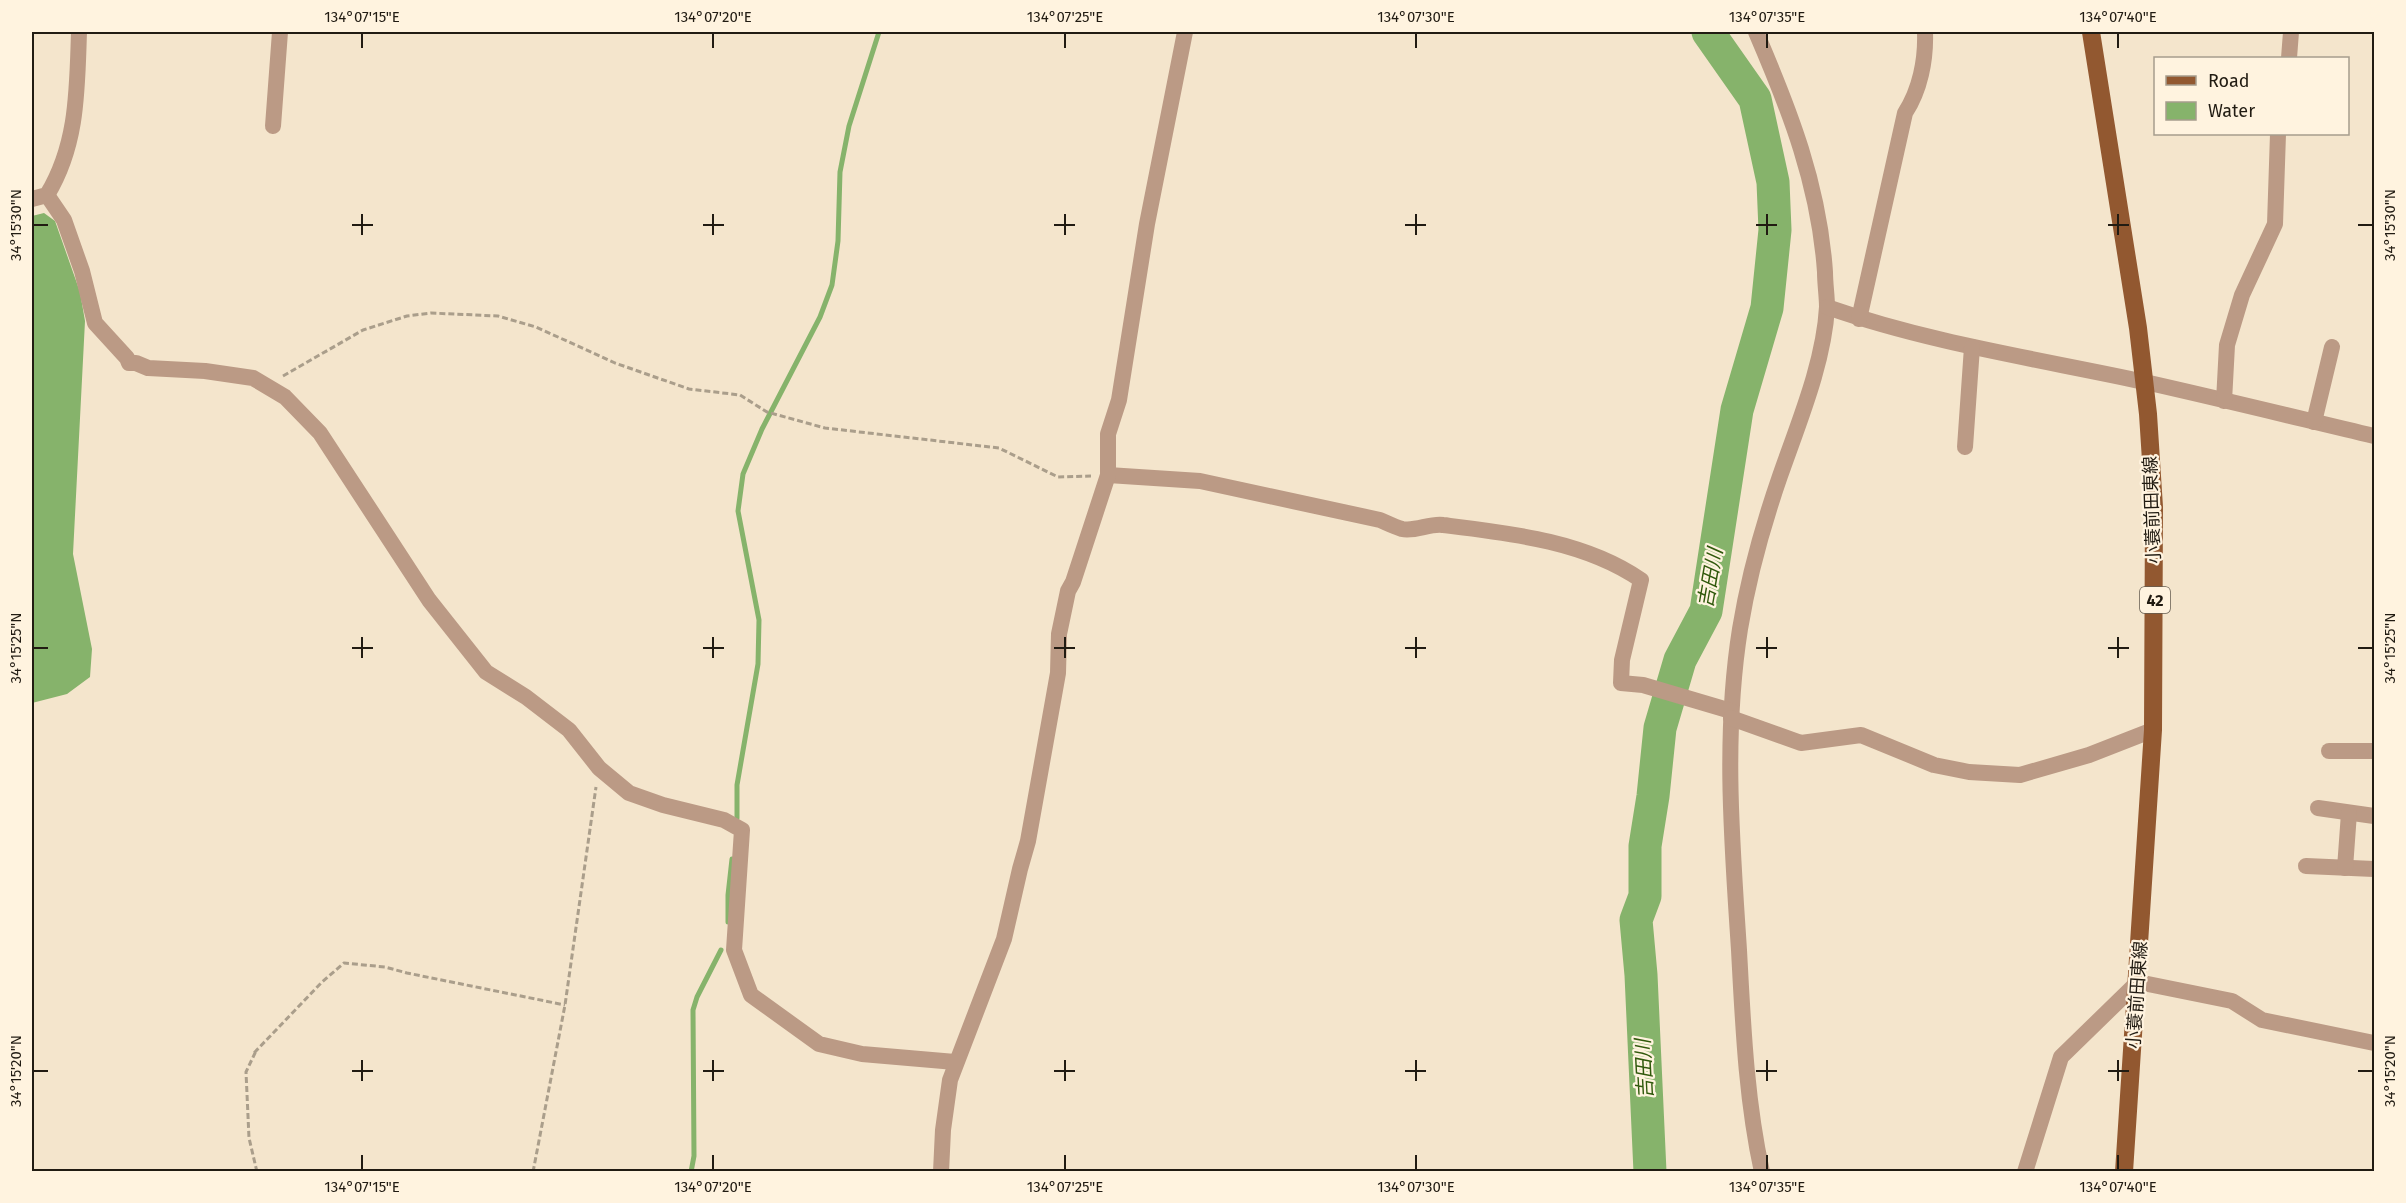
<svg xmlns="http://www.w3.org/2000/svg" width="2406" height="1203" viewBox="0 0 2406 1203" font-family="'Fira Sans','Noto Sans JP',sans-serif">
	<rect width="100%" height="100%" fill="#f4e5cc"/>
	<path fill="#86b36b" d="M44,213L55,221L80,292L85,321L73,554L92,649L90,677L67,694L32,703V216Z"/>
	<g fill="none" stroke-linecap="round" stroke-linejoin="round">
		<g stroke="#86b36b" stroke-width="5">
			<path d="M737,818V785L758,664L759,620L738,511L743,474L762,429L820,317L832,285L838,241L840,172L849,126L879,32"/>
			<path d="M728,922V895L732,859"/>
			<path d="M691,1172L694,1156L693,1010L697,997L721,950"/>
		</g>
		<path stroke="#86b36b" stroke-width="33" d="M1650,1172L1641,975L1636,920L1645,896V846L1653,796L1660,728L1680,660L1706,611L1737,410L1767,308L1775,230L1773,182L1755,99L1708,32"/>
		<g stroke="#aa9e8b" stroke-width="3" stroke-dasharray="6 3" stroke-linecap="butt">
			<path d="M283,376L363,330L407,316L431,313L498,316L536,327L615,363L689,389L740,395L767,412L825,428L999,448L1058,477L1091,476"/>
			<path d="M257,1172L249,1138L246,1072L255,1053L253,1054L322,982L344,963L385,967L407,973L565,1005"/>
			<path d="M533,1172L565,1005L596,787"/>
		</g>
		<g stroke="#bb9a85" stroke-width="16">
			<path d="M1756,32C1790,111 1819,185 1825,272C1825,284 1827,296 1827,307C1824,363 1798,424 1780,476C1762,528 1749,574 1740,629C1723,736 1732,843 1739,950C1743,1024 1746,1099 1762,1172"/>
			<path d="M2289,58L2291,32"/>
			<path d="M273,126L280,32"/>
			<path d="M47,195L64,220L82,271L95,323L127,358L129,363H136L148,368L205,371L253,378L285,397L320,433L429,600L486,672L526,697L569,730L599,768L629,793L663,805L724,820L742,830L734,950L751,995L819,1044L862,1054L955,1062"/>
			<path d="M32,199L47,195C78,144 77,89 79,32"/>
			<path d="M1827,307C1930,343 2038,359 2145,382C2221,399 2298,418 2374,436"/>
			<path d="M1859,319L1905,113C1920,90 1926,60 1925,32"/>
			<path d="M2224,401L2227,345L2242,295L2275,224L2278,134"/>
			<path d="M2314,422L2332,347"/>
			<path d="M1965,447L1972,347"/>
			<path d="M1108,475L1200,481L1380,520C1387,523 1395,527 1402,529C1415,532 1430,523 1443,525C1509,533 1585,541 1641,580L1622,660L1621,683L1643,685L1731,711"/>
			<path d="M1731,718L1801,743L1861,735L1934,765L1969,772L2020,775L2089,755L2153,730"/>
			<path d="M2329,751H2374"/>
			<path d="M2318,808L2374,816"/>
			<path d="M2306,866L2374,869"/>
			<path d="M2345,868L2349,813"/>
			<path d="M941,1172L943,1130L950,1080L1004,939L1020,869L1028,841L1058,673L1059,634L1068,591L1073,582L1108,475V434L1119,400L1147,224L1185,32"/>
			<path d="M2025,1172L2061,1057L2138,982L2232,1001L2262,1020L2374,1043"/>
		</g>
		<path stroke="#925830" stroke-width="18" d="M2091,32L2138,328L2148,414L2154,507L2153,730L2124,1172"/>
	</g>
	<path fill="none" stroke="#211b12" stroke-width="2" d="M362,33V48M713,33V48M1065,33V48M1416,33V48M1767,33V48M2118,33V48M362,214V235M713,214V235M1065,214V235M1416,214V235M1767,214V235M2118,214V235M33,225H48M352,225H373M703,225H724M1054,225H1075M1405,225H1426M1756,225H1777M2108,225H2129M2358,225H2373M362,637V658M713,637V658M1065,637V658M1416,637V658M1767,637V658M2118,637V658M33,648H48M352,648H373M703,648H724M1054,648H1075M1405,648H1426M1756,648H1777M2108,648H2129M2358,648H2373M362,1060V1081M713,1060V1081M1065,1060V1081M1416,1060V1081M1767,1060V1081M2118,1060V1081M33,1071H48M352,1071H373M703,1071H724M1054,1071H1075M1405,1071H1426M1756,1071H1777M2108,1071H2129M2358,1071H2373M362,1155V1170M713,1155V1170M1065,1155V1170M1416,1155V1170M1767,1155V1170M2118,1155V1170"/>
	<g text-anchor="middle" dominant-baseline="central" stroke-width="4.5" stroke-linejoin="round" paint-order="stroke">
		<rect fill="#fff3df" stroke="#645c50" stroke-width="1.5" x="2140" y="587" width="30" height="26" rx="4.5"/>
		<g font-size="16" font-weight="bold" fill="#211b12">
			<text x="2155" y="600">42</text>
		</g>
		<g font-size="18" fill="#211b12" stroke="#fff3df">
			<text transform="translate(2152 510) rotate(-92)">小蓑前田東線</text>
			<text transform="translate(2137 995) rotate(-86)">小蓑前田東線</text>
		</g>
		<g font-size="20" font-style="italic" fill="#30590c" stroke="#fff3df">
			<text transform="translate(1710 578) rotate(-80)">吉田川</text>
			<text transform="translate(1644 1069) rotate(-93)">吉田川</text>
		</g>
	</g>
	<rect width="2406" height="1203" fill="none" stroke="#fff3df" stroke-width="66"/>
	<rect x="2154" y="57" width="195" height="78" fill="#fff3df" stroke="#a69d8d" stroke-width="1.5"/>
	<rect x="2166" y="76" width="30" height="9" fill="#925830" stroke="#a69d8d" stroke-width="1.5"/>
	<text x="2208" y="87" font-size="18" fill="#211b12">Road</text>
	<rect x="2166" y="102" width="30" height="18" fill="#86b36b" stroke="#a69d8d" stroke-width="1.5"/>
	<text x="2208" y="117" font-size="18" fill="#211b12">Water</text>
	<rect x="33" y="33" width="2340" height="1137" fill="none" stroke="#211b12" stroke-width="2"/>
	<g font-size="15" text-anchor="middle" fill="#211b12">
		<text x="362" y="22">134°07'15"E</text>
		<text x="713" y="22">134°07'20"E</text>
		<text x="1065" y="22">134°07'25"E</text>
		<text x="1416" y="22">134°07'30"E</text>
		<text x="1767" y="22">134°07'35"E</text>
		<text x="2118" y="22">134°07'40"E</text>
		<text transform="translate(16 225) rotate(-90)" y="5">34°15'30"N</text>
		<text transform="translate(2390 225) rotate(-90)" y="5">34°15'30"N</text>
		<text transform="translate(16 648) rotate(-90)" y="5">34°15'25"N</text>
		<text transform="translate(2390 648) rotate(-90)" y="5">34°15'25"N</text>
		<text transform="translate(16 1071) rotate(-90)" y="5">34°15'20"N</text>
		<text transform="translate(2390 1071) rotate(-90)" y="5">34°15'20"N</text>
		<text x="362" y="1192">134°07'15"E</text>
		<text x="713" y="1192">134°07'20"E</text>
		<text x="1065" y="1192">134°07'25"E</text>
		<text x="1416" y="1192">134°07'30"E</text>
		<text x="1767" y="1192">134°07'35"E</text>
		<text x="2118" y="1192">134°07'40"E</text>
	</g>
</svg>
